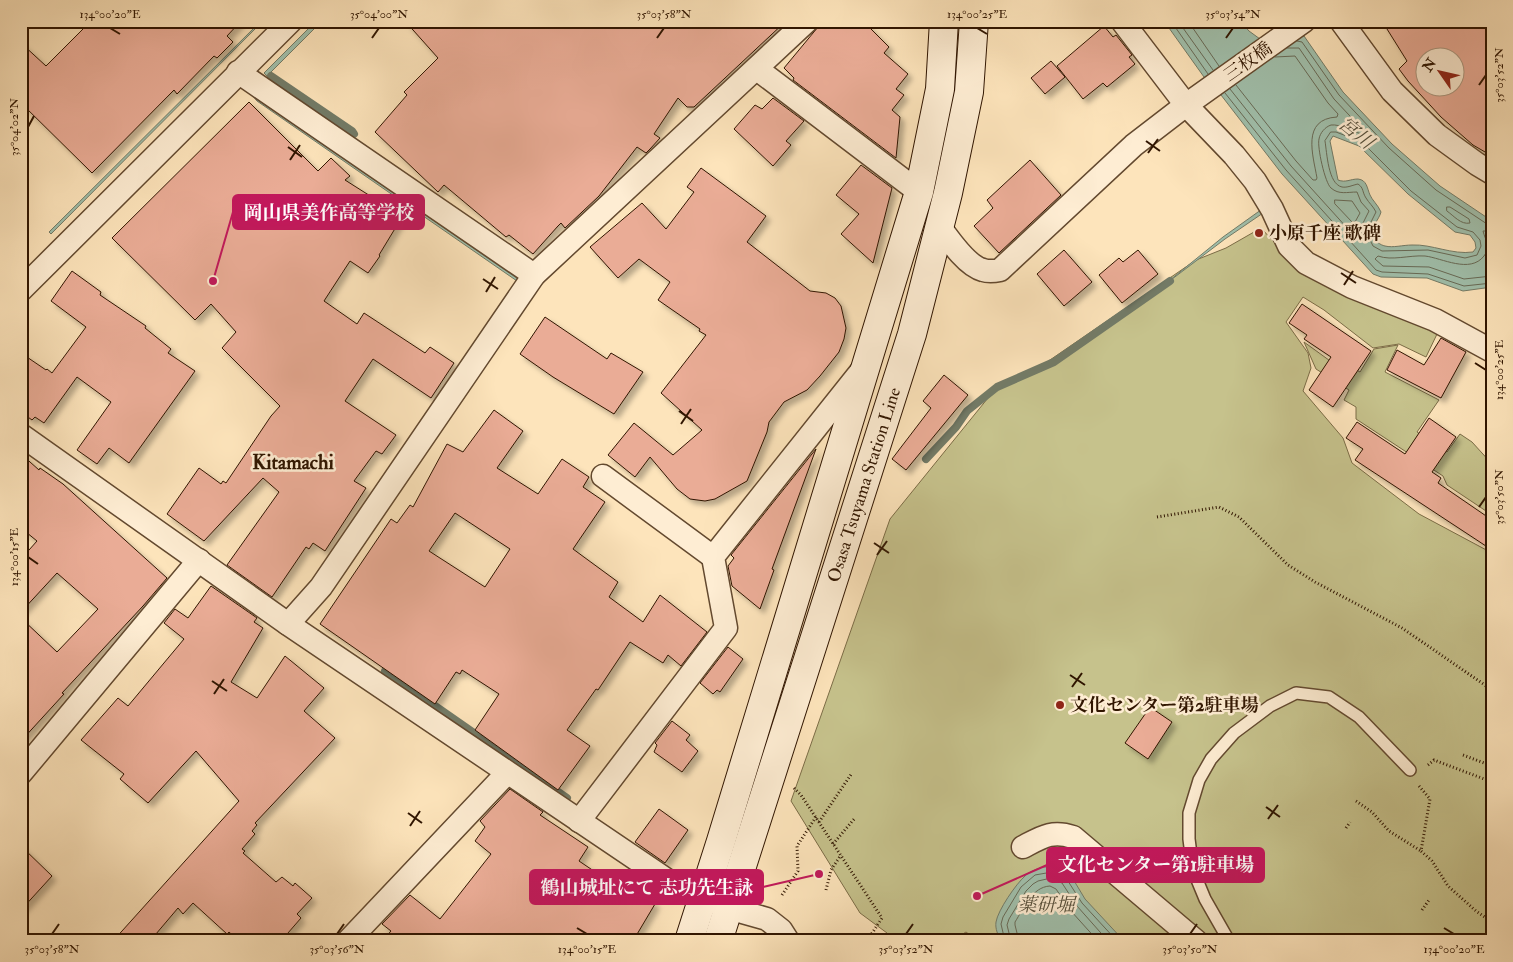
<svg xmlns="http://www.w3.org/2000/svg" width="1513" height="962" viewBox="0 0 1513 962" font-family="'IM FELL Double Pica','Noto Serif JP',serif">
	<defs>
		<filter id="shadow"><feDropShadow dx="4.5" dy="4.5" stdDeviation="2.5" flood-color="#0004"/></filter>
	</defs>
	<rect width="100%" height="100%" fill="#fde4bb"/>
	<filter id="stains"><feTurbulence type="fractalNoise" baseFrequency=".004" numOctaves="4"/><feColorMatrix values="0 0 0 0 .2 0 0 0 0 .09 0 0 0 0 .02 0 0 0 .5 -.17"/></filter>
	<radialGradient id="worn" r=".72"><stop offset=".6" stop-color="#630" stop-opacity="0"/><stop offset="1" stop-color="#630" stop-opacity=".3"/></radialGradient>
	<g fill="#c6c28c" stroke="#7b6c46">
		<path d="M1261,228L1298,268L1438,332L1426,357L1399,344L1373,348L1324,310L1303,297L1286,322L1308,353L1311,368L1303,391L1343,438L1352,463L1419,514L1492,553V941H978L966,932L951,941H888L885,935L887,933L860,913L791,801L890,519L992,393L1047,362L1196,260L1226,248Z"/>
		<path d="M1304,342L1333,363L1340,360L1360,372L1374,349L1398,345L1385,372L1439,400L1417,432L1447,452L1460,434L1472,442L1492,464V515L1447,485L1443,476L1356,419V407L1344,400L1349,390L1316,369Z"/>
	</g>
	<g fill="#a0bfab" stroke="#737b67" fill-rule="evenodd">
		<path d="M261,21H263L51,234L49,232Z"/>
		<path d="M316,21H322L267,76L264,73Z"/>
		<path d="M1164,21H1240L1249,31L1260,39L1304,36L1343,92L1392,144L1440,186L1492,221V287L1463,291L1427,278L1381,277L1373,274L1282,174L1221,95L1204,77ZM1333,136L1359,146L1408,194L1455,232L1470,235L1475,242L1476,248L1473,252C1452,255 1432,244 1412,245C1403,245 1393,248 1385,246C1380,245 1375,241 1374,236C1370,227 1379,220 1381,212C1378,205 1372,200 1370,195C1367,188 1367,180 1358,179C1350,179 1346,183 1338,180L1330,141Z"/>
		<path d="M251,94L518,279L517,281L257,101Z"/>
		<path d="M1265,207L1266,211L1225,239L1159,289L1223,237Z"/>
		<path d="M1043,867H1053L1070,874L1085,899L1124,941H1001C998,935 995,929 996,922C998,910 1016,884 1025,876C1030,871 1037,869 1043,867Z"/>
	</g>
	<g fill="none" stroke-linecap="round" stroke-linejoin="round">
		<g stroke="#686a56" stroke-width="1">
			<path d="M1171,21L1208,74"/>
			<path d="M1178,21L1213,70"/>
			<path d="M1188,21L1219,66"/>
			<path d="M1297,41L1302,42L1339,95L1389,148L1436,190L1487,224L1492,225"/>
			<path d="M1236,85L1296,161L1313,180H1316L1317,178C1313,155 1301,119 1337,117L1338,114L1328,103L1295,56L1275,57"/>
			<path d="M1230,89L1291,166L1358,240H1361L1362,225L1369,211L1361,202L1357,192C1347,192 1339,195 1331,188C1325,183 1317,147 1319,139C1320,133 1325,127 1331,125C1340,124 1353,131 1361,134L1364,133V131L1334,99L1299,48H1287"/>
			<path d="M1225,93L1286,170L1376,270L1382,272L1428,274L1464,286L1492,283"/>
			<path d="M1331,132H1336L1362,142L1411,191L1457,227L1473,232L1480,240L1481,246L1477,255L1465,258L1428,250L1382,251L1373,246L1368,236L1369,226L1376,212C1373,206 1369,203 1366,198C1362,192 1364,188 1358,184C1353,185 1347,188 1342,187C1328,184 1327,153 1325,141Z"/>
			<path d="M1335,200L1352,201L1360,213L1355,222H1352L1335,204Z"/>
			<path d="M1447,207H1450L1469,219L1470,223C1461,225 1454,216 1447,211Z"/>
			<path d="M1492,231H1483C1484,236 1487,240 1487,246C1488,250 1486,253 1484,256C1470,274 1442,258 1425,256C1409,255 1392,261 1378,256L1375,259L1383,266L1429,267L1464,279L1492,276"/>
			<path d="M1005,941L1001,924L1003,917L1021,887L1035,875L1052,872L1066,878L1082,903L1117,941"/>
			<path d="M1011,941L1007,925L1009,919L1026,891L1033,884L1038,881L1051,878L1062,883L1077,906L1108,941"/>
			<path d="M1019,941L1015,925V922C1024,908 1032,887 1050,886L1056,889L1071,911L1098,941"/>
		</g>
		<g stroke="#737b67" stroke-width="8">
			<path d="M271,76L352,131L354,134"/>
			<path d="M926,459L956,427L967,411L997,387L1054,362L1170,281"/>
			<path d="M385,671L567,798"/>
		</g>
	</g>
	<g fill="#eaac96" stroke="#301500" fill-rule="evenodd" filter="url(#shadow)">
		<path d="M91,21H241L227,36L233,42L217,58L214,56L177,94L174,90L92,173L21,103V43L46,66Z"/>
		<path d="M405,21H786L694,107H687L678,98L654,134L660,138L650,149L646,153L637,147L599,196L565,228L561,223L558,226L533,254L509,235L506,237L444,185L438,192L375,132L407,95L404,92L438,58Z"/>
		<path d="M823,21H863L889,47L884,53L908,74L896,89L904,95L892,110L900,117L896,158L793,80L794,78L784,68Z"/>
		<path d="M1382,21H1492V156L1473,145L1441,117L1408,81L1399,69L1407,61ZM1426,58H1456V88H1426Z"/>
		<path d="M1104,26L1113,37L1116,35L1132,55L1129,57L1135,64L1107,87L1103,83L1083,99L1057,66Z"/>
		<path d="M1051,61L1065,77L1045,94L1031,78Z"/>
		<path d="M773,98L804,121L786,141L791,145L773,166L734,129L755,105L762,109Z"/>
		<path d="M249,102L318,171L331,158L350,176L345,180L375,199L399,222L379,255L380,256L368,273L350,261L324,301L357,324L364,313L425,353L430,347L454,363L431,398L373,359L345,401L396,435L382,454L376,451L354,481L366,488L325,551L313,543L309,549L306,547L272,597L227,565L279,492L263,478L204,541L167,514L199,468L221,484L223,481L226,483L271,416L280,406L222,348L236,332L211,304L195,320L112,238Z"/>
		<path d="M1030,160L1061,195L999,253L974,226L993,208L987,200Z"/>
		<path d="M861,165L892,188L873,263L841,234L859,214L836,195Z"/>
		<path d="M701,168L766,216L747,242L810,291L826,293L835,298L841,306L846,328L844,339L839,352L820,376L807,390L784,402L769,422L767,432L747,481L715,499L705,501L690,499L677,489L650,457L635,477L608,455L634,423L673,455L702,430L661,393L706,335L699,331L700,329L658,300L670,282L639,259L618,278L590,247L642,203L666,229L694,192L687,187Z"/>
		<path d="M1064,250L1092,282L1064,306L1037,274Z"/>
		<path d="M1138,250L1158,274L1122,303L1099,275L1119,258L1123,262Z"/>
		<path d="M72,271L101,292L100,295L146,326L145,328L171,349L168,353L195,371L129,463L109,448L97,464L77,450L111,402L77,377L44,423L35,417L32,420L21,412V353L46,370L47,369L52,373L86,327L51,301Z"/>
		<path d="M1302,304L1371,351L1333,407L1309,390L1331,357L1304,339L1307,335L1289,323Z"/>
		<path d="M545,317L607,359L611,353L643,372L614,414L553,377L520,354Z"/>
		<path d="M1441,338L1466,352L1441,398L1387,370L1397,350L1424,365Z"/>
		<path d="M944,375L968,395L906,470L892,459L931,408L923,401Z"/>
		<path d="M494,410L523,431L497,468L538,494L562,459L589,477L583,487L605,502L573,549L618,582L609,597L643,622L660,595L707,632L681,666L668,655L663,663L630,642L598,690L596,689L567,730L590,746L558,790L475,730L499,694L462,670L460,674L456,672L435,704L320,624L391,519L397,523L410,505L413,507L447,444L463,452ZM455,513L510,549L485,587L429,551Z"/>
		<path d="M1429,418L1456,437L1432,472L1441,478L1438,483L1492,520V550L1355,460L1363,449L1346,438L1357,422L1405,454Z"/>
		<path d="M816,449L772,569L774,570L760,609L732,586L728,566L734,558L731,555Z"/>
		<path d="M21,454L39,470L40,468L63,484L167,578L143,606L62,693L64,694L21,741V618L57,652L98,609L57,573L21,612V559L37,541L21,528Z"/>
		<path d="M211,586L257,618L254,622L263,628L231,682L257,698L285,656L324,688L304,711L335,738L255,823L257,825L252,831L255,834L242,849L245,851L243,853L276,882L282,877L293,886L295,883L312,898L297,914L301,918L281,941H239L229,932L227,934L193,903L183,914L178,908L150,941H113L239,801L196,751L148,803L120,779L124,774L81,740L118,698L128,706L184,639L164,623L175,609L188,618Z"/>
		<path d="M728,647L743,659L720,692L717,690L713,694L700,683Z"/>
		<path d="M1150,707L1172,722L1148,759L1125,743Z"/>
		<path d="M672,721L690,735L686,740L698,751L682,772L654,752L657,745L655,743Z"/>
		<path d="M510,789L543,812L540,815L588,847L579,861L634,898L638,891L655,904L633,941H382L391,931L382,924L410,895L440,919L491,854L475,841L485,827L480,821Z"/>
		<path d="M659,809L688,830L665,863L635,842Z"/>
		<path d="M21,846L52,876L21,910Z"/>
	</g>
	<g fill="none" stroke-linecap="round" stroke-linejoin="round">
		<defs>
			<path id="lane" d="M1229,941L1205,899L1193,870L1189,839V813L1199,780L1211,759L1234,733L1270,706L1296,693L1329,697L1359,717L1410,770"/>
			<g id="street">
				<path d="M1122,21L1186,105L1234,155L1255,181L1272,209L1289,246L1306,263L1352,287L1435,320L1492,351"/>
				<path d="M1341,21L1392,91L1437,135L1477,164L1492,173"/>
				<path d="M757,69L919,192"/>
				<path d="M238,72L534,275"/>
				<path d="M940,227C950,241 967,266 983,270C989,272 995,271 1000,270L1134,145L1186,105L1304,21"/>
				<path d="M21,290L291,21"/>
				<path d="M21,435L288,624L670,882L728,908L767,919L781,930L788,941"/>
				<path d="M603,476L713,557"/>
				<path d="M288,624L321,587L534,275L807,21"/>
				<path d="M21,773L199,560"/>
				<path d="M579,821L726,628L713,557L862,370"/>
				<path d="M1023,847C1042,837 1052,830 1073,837L1196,941"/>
				<path d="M348,941L507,773"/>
			</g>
			<g id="secondary">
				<path d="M689,941L721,841L919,192L940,89L944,21"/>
				<path id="s1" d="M718,941L912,334L948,193L969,92L974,21"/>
			</g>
		</defs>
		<use href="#lane" stroke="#63492f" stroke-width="14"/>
		<use href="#street" stroke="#63492f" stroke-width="25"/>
		<use href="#secondary" stroke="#301500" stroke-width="30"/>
		<g stroke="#301500" stroke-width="3" stroke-dasharray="1 2.5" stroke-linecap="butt">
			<path d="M1157,517L1219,507L1239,517L1288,565L1315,582L1402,628L1492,690"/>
			<path d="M1463,755L1492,766"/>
			<path d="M1428,765L1434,760L1492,782"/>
			<path d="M1419,786L1430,799L1421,851L1432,861L1448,886L1476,911L1492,922"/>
			<path d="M794,788L801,795L882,918L867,941"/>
			<path d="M1356,801L1372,812L1389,831L1421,851"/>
			<path d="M819,822L852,773"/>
			<path d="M1346,828L1350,822"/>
			<path d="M1487,836L1492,838"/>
			<path d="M833,844L855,818"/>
			<path d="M826,890L831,870L841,855"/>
			<path d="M782,895L798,871L797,846L816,817"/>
			<path d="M1422,910L1429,900"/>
		</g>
		<use href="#lane" stroke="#feedd3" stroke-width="11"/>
		<use href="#street" stroke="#feedd3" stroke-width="22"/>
		<use href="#secondary" stroke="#feedd3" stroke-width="28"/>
	</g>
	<path fill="none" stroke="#301500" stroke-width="2" d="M110,28L120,34M977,28L987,34M372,38L379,28M657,38L664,28M1226,38L1233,28M1479,85L1486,75M28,127L34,116M1146,141L1160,151M288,147L302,157M1148,153L1158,139M290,160L300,145M1341,273L1356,283M483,279L498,289M1344,285L1353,271M486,292L495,277M1475,363L1486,370M679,411L693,421M681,424L691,409M1479,507L1486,497M874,543L889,553M877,555L887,541M28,557L38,564M1070,675L1085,685M212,681L227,691M1072,687L1082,673M214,694L224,679M1266,807L1280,817M408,813L422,823M1268,819L1278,805M410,826L420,811M577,928L587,934M1444,928L1454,934M52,934L59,924M337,934L344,924M906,934L913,924M1190,934L1197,924"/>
	<g fill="#8f2418" stroke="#feedd3" stroke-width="2">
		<circle cx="1259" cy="233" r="5"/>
		<circle cx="1060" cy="705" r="5"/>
	</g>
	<g text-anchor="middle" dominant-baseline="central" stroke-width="5" stroke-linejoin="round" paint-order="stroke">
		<g font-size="18" fill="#301500" stroke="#feedd3">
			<text transform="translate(1248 62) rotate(-35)">三枚橋</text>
			<text stroke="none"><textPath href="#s1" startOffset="479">Osasa Tsuyama Station Line</textPath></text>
		</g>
		<g font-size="18" font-weight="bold" fill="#301500" stroke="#feedd3" text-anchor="start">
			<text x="1269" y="233">小原千座 歌碑</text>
			<text x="1070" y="705">文化センター第2駐車場</text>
		</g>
		<g font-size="19" font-style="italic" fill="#57503c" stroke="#feedd3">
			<text transform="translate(1356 133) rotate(39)">宮川</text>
			<text x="1046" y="905">薬研堀</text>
		</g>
		<g font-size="20" font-weight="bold" fill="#301500" stroke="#feedd3">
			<text x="293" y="462">Kitamachi</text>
		</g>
	</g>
	<path fill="none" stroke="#c2185b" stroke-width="2" d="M213 281L233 212M977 896L1047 865M819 874L763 887"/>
	<g fill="#c2185b" stroke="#feedd3" stroke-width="2">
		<circle cx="213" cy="281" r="5"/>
		<circle cx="977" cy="896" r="5"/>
		<circle cx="819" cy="874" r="5"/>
	</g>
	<g fill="#c2185b" stroke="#c2185b" stroke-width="2">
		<rect x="233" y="195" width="191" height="34" rx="5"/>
		<rect x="1047" y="848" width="217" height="34" rx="5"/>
		<rect x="530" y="870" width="233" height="34" rx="5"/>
	</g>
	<g font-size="19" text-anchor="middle" font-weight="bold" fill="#fff">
		<text x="329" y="219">岡山県美作高等学校</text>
		<text x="1156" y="871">文化センター第1駐車場</text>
		<text x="647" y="894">鶴山城址にて 志功先生詠</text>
	</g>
	<rect width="1513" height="962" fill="none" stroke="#fde4bb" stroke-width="55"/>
	<g transform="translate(1440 72) rotate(304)"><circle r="24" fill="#feedd3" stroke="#ac977f"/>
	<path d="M0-4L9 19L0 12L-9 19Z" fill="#8f2418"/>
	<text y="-8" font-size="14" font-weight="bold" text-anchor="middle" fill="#301500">N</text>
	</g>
	<rect x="28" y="28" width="1458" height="906" fill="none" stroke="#301500" stroke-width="2"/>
	<g font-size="12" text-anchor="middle" fill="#301500">
		<text x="110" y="18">134°00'20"E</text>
		<text x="379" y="18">35°04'00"N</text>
		<text x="664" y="18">35°03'58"N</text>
		<text x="977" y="18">134°00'25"E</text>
		<text x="1233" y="18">35°03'54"N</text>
		<text transform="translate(1499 75) rotate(-90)" y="4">35°03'52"N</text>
		<text transform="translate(14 127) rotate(-90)" y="4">35°04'02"N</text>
		<text transform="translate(1499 370) rotate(-90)" y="4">134°00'25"E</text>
		<text transform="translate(1499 497) rotate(-90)" y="4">35°03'50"N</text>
		<text transform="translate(14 557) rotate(-90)" y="4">134°00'15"E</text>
		<text x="52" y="953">35°03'58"N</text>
		<text x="337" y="953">35°03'56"N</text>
		<text x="587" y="953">134°00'15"E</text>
		<text x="906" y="953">35°03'52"N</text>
		<text x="1190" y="953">35°03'50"N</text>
		<text x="1454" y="953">134°00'20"E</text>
	</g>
	<rect width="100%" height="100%" filter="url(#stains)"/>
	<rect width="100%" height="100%" fill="url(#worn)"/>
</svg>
